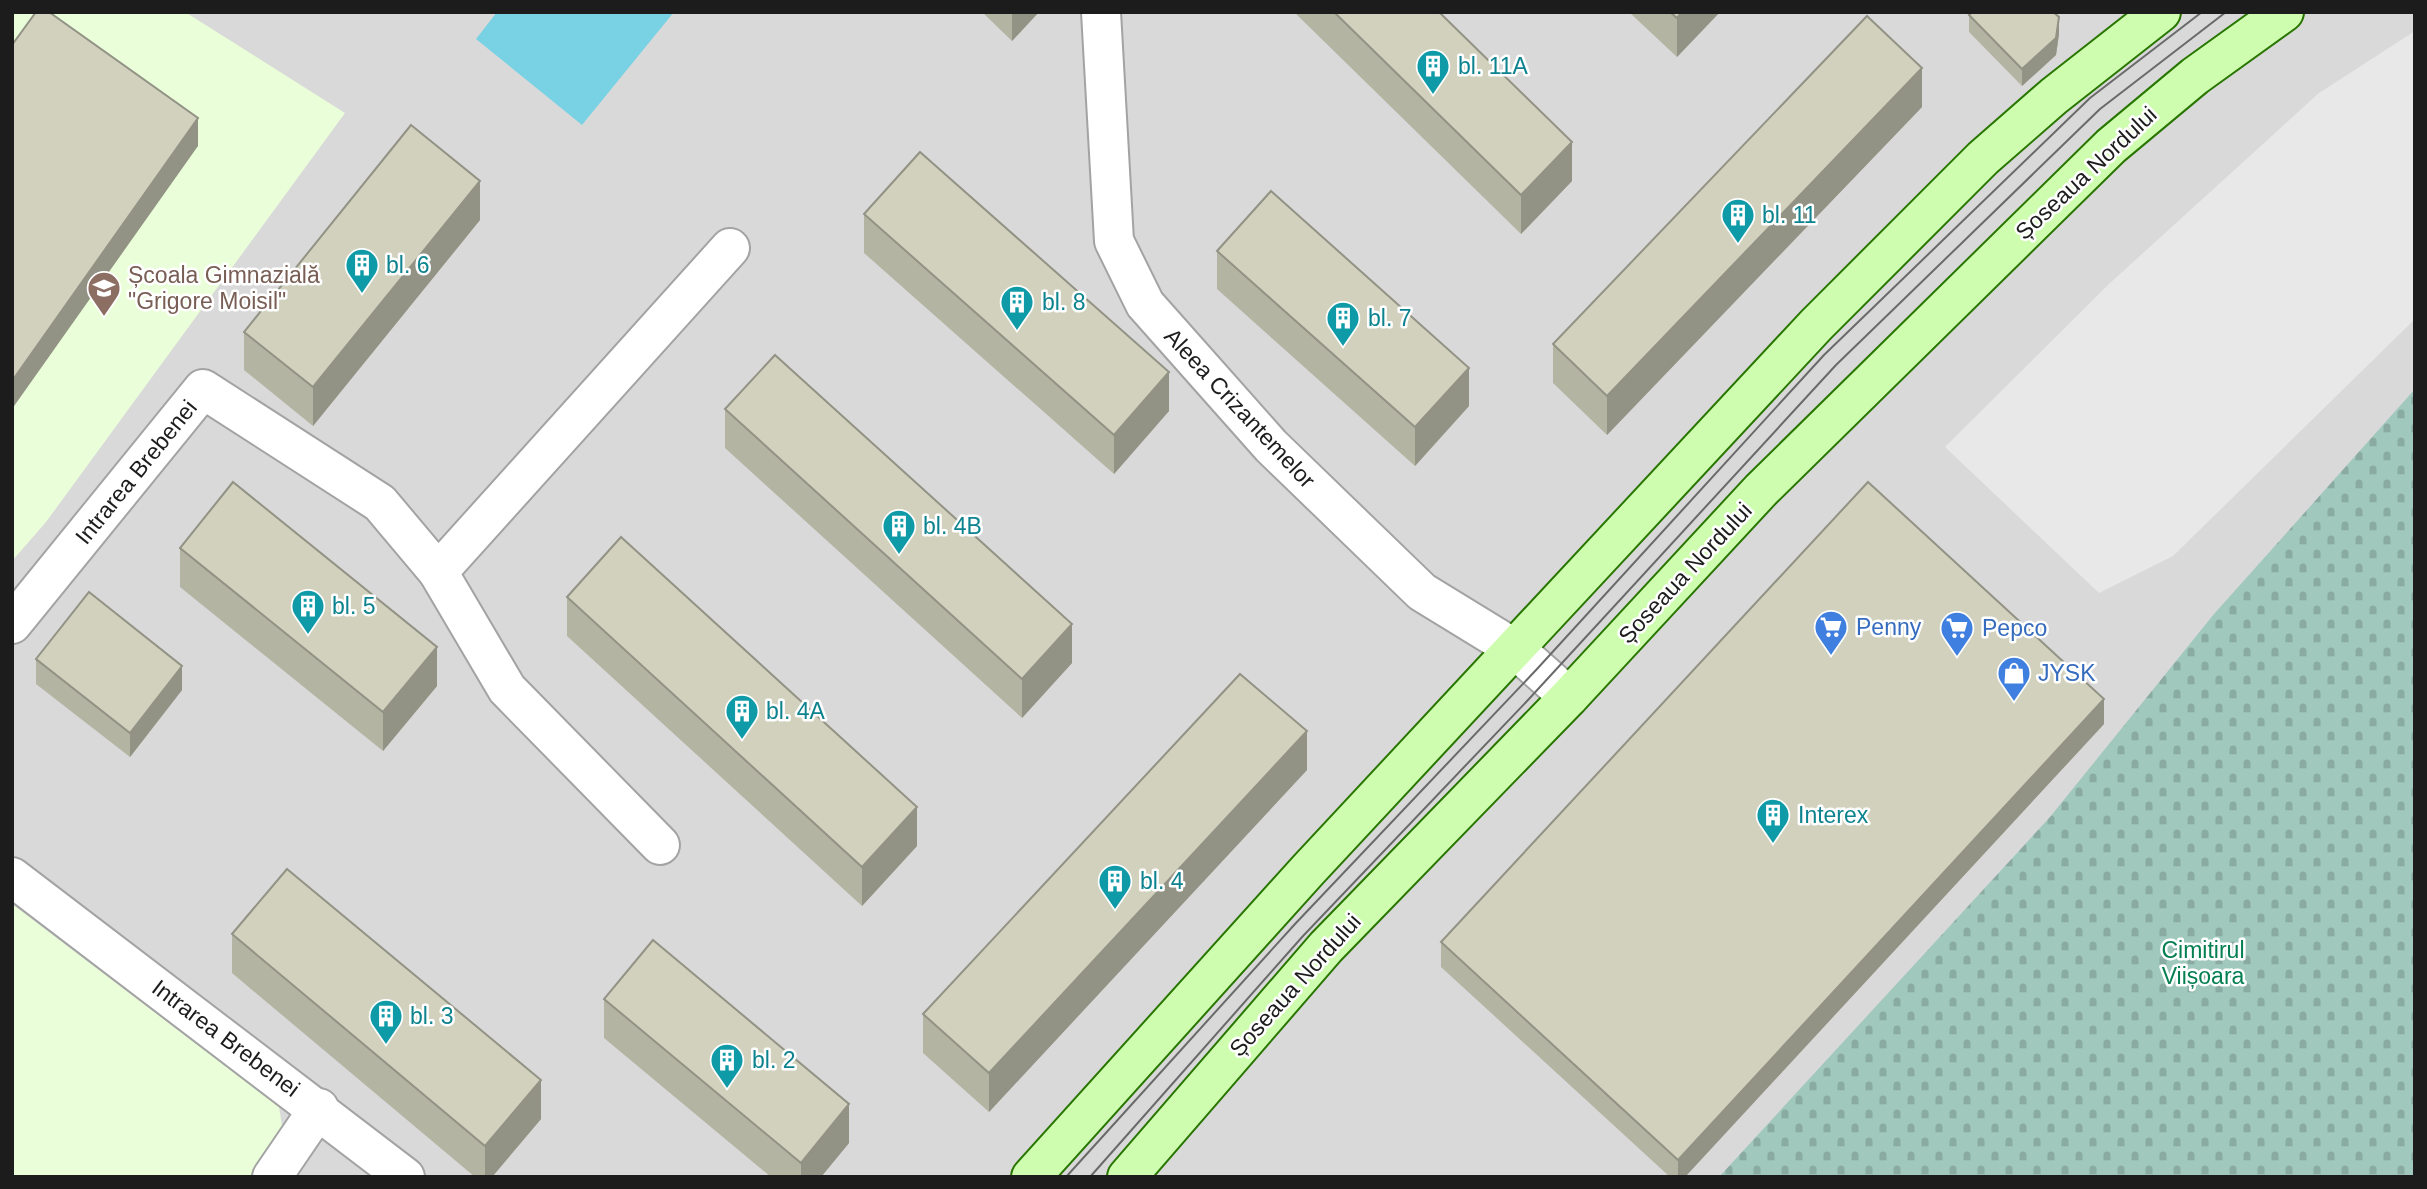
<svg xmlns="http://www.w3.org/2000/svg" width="2427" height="1189" viewBox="0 0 2427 1189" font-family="Arial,sans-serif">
	<defs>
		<pattern id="cemetery-stones" width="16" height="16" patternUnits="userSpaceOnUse" patternTransform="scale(1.75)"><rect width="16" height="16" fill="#a0c8bc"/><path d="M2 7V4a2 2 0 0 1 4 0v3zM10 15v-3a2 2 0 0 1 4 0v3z" fill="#89aba1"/></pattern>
	</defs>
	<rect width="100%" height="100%" fill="#ebeee1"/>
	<rect fill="#dad9d9" x="12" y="12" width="2403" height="1165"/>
	<g fill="#eaffd9">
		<path d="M12,12H185L345,113L46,522L12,561Z"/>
		<path d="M12,904L279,1107L283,1132L252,1177H12Z"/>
	</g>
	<path fill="url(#cemetery-stones)" d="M2415,389V1177H1719L2050,817L2214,614Z"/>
	<path fill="#79d2e3" d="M497,12H674L582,125L476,39Z"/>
	<path fill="#e8e8e8" d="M2415,31V319L2173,556L2099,593L1945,447L2109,284L2319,93Z"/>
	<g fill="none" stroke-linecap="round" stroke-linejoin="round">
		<defs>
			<g id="street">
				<path d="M1101,12L1114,241L1145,304L1271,446L1422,592L1515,649L1569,697"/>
				<path d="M12,624L203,389L380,503L438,572"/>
				<path d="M660,845L507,689L438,572L730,248"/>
				<path d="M12,877L405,1177"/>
				<path d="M272,1177L319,1108"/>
			</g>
			<g id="secondary">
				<path d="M1031,1177L1308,870L1816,325L1983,158L2054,96L2161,12"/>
				<path d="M1127,1177L1326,947L1569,697L1761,490L2111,146L2195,76L2284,12"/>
			</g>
		</defs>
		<use href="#street" stroke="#a3a3a3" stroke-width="42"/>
		<use href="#secondary" stroke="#287600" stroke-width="42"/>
		<use href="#street" stroke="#fff" stroke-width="38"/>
		<use href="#secondary" stroke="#cffdaf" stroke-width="38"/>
		<g stroke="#6a6a6a" stroke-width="2">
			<path d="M1066,1177L1295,924L1537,669L1824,355L2090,98L2202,12"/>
			<path d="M1090,1177L1303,936L1528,700L1836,365L2100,109L2226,12"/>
		</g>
	</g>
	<g fill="#b4b4a3">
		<path d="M982,12H1039L1012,41Z"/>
		<path d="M1294,12H1439L1572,181L1521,234Z"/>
		<path d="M1629,12H1720L1677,57Z"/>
		<path d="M1969,15L2059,34L2056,55L2022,86L1969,32Z"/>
		<path d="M1922,107L1607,435L1553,383V344Z"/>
		<path d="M864,214L1169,411L1114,474L864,253Z"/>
		<path d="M480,220L313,426L244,370V332Z"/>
		<path d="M1217,251L1469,406L1415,466L1217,289Z"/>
		<path d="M725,409L1072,663L1022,718L725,448Z"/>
		<path d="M180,548L437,686L383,751L180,587Z"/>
		<path d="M567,597L917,846L862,906L567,636Z"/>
		<path d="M36,659L182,690L130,757L36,684Z"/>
		<path d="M2104,724L1685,1177H1670L1441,967V942Z"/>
		<path d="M1307,770L989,1112L923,1053V1014Z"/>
		<path d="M232,934L541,1119L492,1177H475L232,973Z"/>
		<path d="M604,999L849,1143L821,1177H771L604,1038Z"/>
	</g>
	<g fill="#929285">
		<path d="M1012,12H1039L1012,41Z"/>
		<path d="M1682,12H1720L1677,57V18Z"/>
		<path d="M2059,17V34L2056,55L2022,86V69Z"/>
		<path d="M1922,68V107L1607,435V396Z"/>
		<path d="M198,118V146L12,409V381Z"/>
		<path d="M1572,142V181L1521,234V195Z"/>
		<path d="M480,181V220L313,426V387Z"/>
		<path d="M1469,368V406L1415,466V427Z"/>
		<path d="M1169,372V411L1114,474V435Z"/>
		<path d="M1072,624V663L1022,718V679Z"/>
		<path d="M437,647V686L383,751V712Z"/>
		<path d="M182,666V690L130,757V733Z"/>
		<path d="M2104,699V724L1685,1177H1678V1160Z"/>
		<path d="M1307,731V770L989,1112V1073Z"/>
		<path d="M917,807V846L862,906V867Z"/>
		<path d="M541,1080V1119L492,1177H485V1146Z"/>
		<path d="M849,1104V1143L821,1177H801V1163Z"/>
	</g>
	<g fill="#d1d1be" stroke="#929285" stroke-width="2">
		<path d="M36,12H49L198,118L12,381V45Z"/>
		<path d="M1334,12H1439L1572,142L1521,195Z"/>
		<path d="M1670,12H1682L1677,18Z"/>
		<path d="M1972,12H2053L2059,17L2056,38L2022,69L1969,15Z"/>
		<path d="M1867,16L1922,68L1607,396L1553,344Z"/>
		<path d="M411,125L480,181L313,387L244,332Z"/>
		<path d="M920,152L1169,372L1114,435L864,214Z"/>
		<path d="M1271,191L1469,368L1415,427L1217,251Z"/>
		<path d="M775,355L1072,624L1022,679L725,409Z"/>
		<path d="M233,482L437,647L383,712L180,548Z"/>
		<path d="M1868,482L2104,699L1678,1160L1441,942Z"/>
		<path d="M621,537L917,807L862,867L567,597Z"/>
		<path d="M89,592L182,666L130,733L36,659Z"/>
		<path d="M1240,674L1307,731L989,1073L923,1014Z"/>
		<path d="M287,869L541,1080L485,1146L232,934Z"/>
		<path d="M653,940L849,1104L801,1163L604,999Z"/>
	</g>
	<defs>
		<symbol id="building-pin" viewBox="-11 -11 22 30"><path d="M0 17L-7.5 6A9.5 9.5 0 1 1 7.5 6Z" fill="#0f9aa8" stroke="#fff"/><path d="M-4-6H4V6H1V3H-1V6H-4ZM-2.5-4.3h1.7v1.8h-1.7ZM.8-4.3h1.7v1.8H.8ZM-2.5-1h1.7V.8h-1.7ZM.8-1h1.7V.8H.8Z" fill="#fff"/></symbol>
		<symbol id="school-pin" viewBox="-11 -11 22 30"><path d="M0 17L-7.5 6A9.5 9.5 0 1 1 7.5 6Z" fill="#8d6e63" stroke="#fff"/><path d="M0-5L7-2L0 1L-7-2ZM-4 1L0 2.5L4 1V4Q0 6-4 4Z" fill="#fff"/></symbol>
		<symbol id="supermarket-pin" viewBox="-11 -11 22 30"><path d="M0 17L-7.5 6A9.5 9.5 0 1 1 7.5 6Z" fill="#3f7fe0" stroke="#fff"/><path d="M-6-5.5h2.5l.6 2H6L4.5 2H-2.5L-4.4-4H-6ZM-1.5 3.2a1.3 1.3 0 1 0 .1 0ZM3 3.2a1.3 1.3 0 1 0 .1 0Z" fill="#fff"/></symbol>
		<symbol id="shop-pin" viewBox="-11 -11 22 30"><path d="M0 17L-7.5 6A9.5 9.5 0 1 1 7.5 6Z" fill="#3f7fe0" stroke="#fff"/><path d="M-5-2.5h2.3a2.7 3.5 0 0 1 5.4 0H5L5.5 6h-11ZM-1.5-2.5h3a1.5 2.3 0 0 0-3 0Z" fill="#fff"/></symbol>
	</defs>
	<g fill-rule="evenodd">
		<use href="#building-pin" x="1414" y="47" width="38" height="52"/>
		<use href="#building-pin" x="1719" y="196" width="38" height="52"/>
		<use href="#building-pin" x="343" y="246" width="38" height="52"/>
		<use href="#school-pin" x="85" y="269" width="38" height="52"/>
		<use href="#building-pin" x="998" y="283" width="38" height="52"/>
		<use href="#building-pin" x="1324" y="299" width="38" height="52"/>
		<use href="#building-pin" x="880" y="507" width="38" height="52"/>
		<use href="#building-pin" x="289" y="587" width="38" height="52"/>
		<use href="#supermarket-pin" x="1812" y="608" width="38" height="52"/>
		<use href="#supermarket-pin" x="1938" y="609" width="38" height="52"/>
		<use href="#shop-pin" x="1995" y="654" width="38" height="52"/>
		<use href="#building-pin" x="723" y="692" width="38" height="52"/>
		<use href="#building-pin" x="1754" y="796" width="38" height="52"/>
		<use href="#building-pin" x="1096" y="862" width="38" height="52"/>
		<use href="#building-pin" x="367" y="997" width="38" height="52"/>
		<use href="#building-pin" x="708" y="1041" width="38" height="52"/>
	</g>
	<g text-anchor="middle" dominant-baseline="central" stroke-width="5" stroke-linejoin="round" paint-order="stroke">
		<g font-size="23" fill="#0d838f" stroke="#fff" text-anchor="start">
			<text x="1458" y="66">bl. 11A</text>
			<text x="1762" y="215">bl. 11</text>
			<text x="386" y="265">bl. 6</text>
			<text x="1042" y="302">bl. 8</text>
			<text x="1368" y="318">bl. 7</text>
			<text x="923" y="526">bl. 4B</text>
			<text x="332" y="606">bl. 5</text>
			<text x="766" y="711">bl. 4A</text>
			<text x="1798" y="815">Interex</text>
			<text x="1140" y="881">bl. 4</text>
			<text x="410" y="1016">bl. 3</text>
			<text x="752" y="1060">bl. 2</text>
		</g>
		<g font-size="23" fill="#1c1c1c" stroke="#fff">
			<text transform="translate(2086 173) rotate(-43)">Șoseaua Nordului</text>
			<text transform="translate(1240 408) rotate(47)">Aleea Crizantemelor</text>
			<text transform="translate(136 472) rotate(-51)">Intrarea Brebenei</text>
			<text transform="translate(1685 573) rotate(-47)">Șoseaua Nordului</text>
			<text transform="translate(1295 985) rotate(-48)">Șoseaua Nordului</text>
			<text transform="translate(226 1038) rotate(37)">Intrarea Brebenei</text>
		</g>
		<g font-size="23" fill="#785e54" stroke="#fff" text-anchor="start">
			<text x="128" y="275">Școala Gimnazială<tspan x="128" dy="26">"Grigore Moisil"</tspan></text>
		</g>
		<g font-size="23" fill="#366cbe" stroke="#fff" text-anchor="start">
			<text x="1856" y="627">Penny</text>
			<text x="1982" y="628">Pepco</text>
			<text x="2038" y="673">JYSK</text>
		</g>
		<g font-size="23" fill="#047f52" stroke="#fff">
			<text x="2203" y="950">Cimitirul<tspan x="2203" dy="26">Viișoara</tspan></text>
		</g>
	</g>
	<rect width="2427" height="1189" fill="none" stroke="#1c1c1c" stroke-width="28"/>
</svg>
